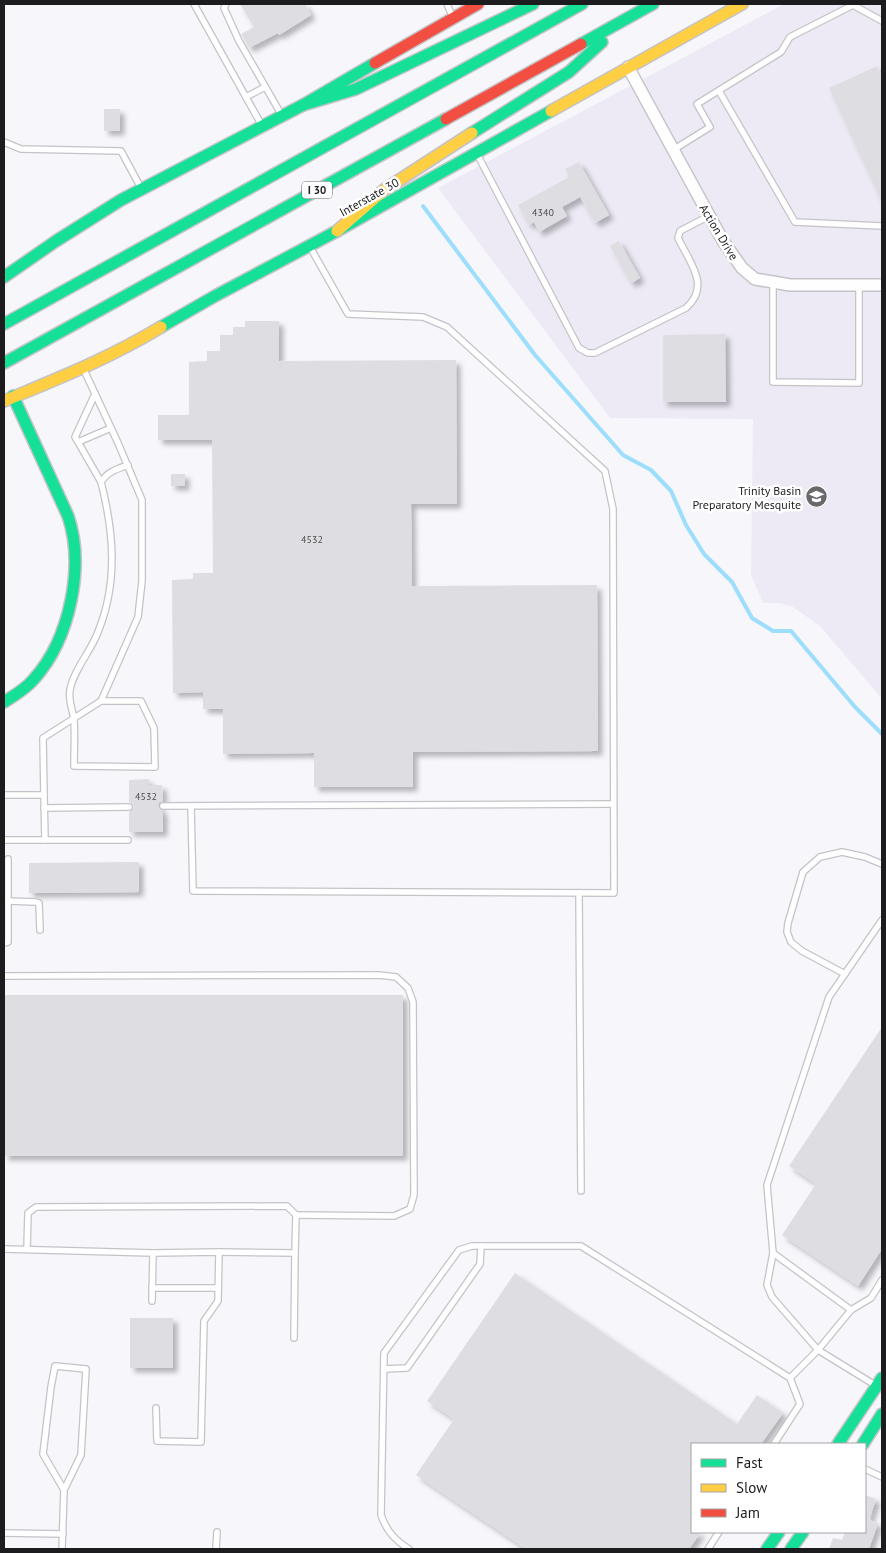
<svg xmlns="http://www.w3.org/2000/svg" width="886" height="1553" viewBox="0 0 886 1553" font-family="'PT Sans',sans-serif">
	<defs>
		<filter id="shadow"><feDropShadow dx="4.5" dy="4.5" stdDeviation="2.5" flood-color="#0004"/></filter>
	</defs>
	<rect width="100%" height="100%" fill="#f7f6fb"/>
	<path fill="#edeaf5" d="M784,4H882V699L820,626L793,607L779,603H763L751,575L753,419L610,418L438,188Z"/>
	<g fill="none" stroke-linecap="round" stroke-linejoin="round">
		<path stroke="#9cdefc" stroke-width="4" d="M423,206L535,355L623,455L651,470L671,491L686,525L704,554L732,582L752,618L773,631H791L855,707L882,734"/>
	</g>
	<g fill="#dedee2" filter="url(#shadow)">
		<path d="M240,4H305L311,15L279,35L278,33L249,48L241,34L254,27Z"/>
		<path d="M877,66L882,76V203L829,88Z"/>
		<rect x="104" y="109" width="16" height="22"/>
		<path d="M579,162L609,215L595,223L580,197L562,207L567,216L539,232L534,222L529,225L518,205L569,177L565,169Z"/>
		<path d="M619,241L640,278L631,283L610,246Z"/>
		<path d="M245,321H279V361L456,360L457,504H411L412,586L597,585L598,751L413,752V787H314V753L223,754V709H203V692L173,693L172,580L193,579V573H213L212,440H158V415H189V362L207,361V351H220V335H233V327H245Z"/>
		<path d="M725,334L726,402H663V335Z"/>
		<rect x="171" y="474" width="14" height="12"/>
		<path d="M149,779V785H162L163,801L159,803L158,806L163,811V832H129V812L134,807L133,804L129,802V780Z"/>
		<path d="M139,862V892L29,893V863Z"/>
		<rect x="4" y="995" width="399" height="161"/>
		<path d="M882,1027V1249L858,1286L782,1235L816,1184L789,1166Z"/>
		<path d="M515,1273L737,1424L757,1395L783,1413L761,1444H692V1532H701L689,1549H526L416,1475L454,1419L427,1401Z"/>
		<rect x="130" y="1318" width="43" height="50"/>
		<path d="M865,1495L876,1499L869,1520L878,1523L869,1549L863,1548V1549H829L833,1538L842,1540L845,1532H865Z"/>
	</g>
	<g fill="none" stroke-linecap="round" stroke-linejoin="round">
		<defs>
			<g id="lane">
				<path d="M194,4L261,124"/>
				<path d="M226,4L224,8L239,41L281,114"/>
				<path d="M447,4L453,18"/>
				<path d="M719,91L795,222L882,226"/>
				<path d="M246,97L265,87"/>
				<path d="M4,142L21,149L121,151L141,188"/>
				<path d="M673,150L710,127L697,104L781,52L790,37L853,5L882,21"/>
				<path d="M477,154L579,348L588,353H595L686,308C711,286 690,263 678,238L680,231L709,216"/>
				<path d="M773,282V382L859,383V285"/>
				<path d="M95,394L75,437L78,442L111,428"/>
				<path d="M78,442L101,482"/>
				<path d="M101,701H141L154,728L155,767L74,766C74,751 75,736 74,720C73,710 68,701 70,690C73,671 91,651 98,632C118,583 114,533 101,482C107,472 117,469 128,465"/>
				<path d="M4,795H44L43,738L101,701L138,617L142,581V500L118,443L84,370"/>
				<path d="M44,795L45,840H128"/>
				<path d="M163,806L612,804"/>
				<path d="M191,807L193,891L614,893L613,509L605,471L447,327L423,317L348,314L310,247"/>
				<path d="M44,808L129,807"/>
				<path d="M4,840H45"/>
				<path d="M579,893L581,1191"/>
				<path d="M8,901L36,902L39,903L40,930"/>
				<path d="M4,943L8,942V859"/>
				<path d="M845,974L802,951L791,942L787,932L788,923L803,872L820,857L842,852L865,857L882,864"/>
				<path d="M4,976L379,975L396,977L408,988L413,1002L414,1195L410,1209L394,1216L296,1215"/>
				<path d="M4,1249L153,1253L152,1301"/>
				<path d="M27,1249L28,1213L36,1207L287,1206L296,1215L295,1253"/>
				<path d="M219,1252L295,1253L294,1338"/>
				<path d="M153,1253L219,1252L218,1301L204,1321L201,1442L157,1441L156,1408"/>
				<path d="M773,1253L767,1285L772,1297L818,1350L851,1310L871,1298L882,1280"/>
				<path d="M152,1288H218"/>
				<path d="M851,1310L773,1253L767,1185L829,997L882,920"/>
				<path d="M384,1369L407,1368L480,1264L481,1246"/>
				<path d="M774,1444L800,1404L790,1378L818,1350L875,1385"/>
				<path d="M865,1469L882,1477"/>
				<path d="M4,1533L63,1534"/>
				<path d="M62,1549L64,1490L81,1455L86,1369L55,1366L51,1387L43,1454L64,1490"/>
				<path d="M216,1549L217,1532"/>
				<path d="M409,1549C395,1540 387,1532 381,1515L384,1353L459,1250L472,1246H581L790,1378"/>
				<path d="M708,1549L719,1532"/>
			</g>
			<path id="street" d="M628,67L723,241L742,268L755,279L790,285H882"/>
			<g id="fast">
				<path d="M581,44L653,4"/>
				<path d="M303,105L356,89L533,4"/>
				<path d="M472,133L569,72L602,42"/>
				<path d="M4,277L56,241L121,200L303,105L375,63"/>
				<path d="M4,324L582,4"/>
				<path d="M161,327L215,296L337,231L551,111"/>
				<path d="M4,363L446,119"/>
				<path d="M4,702C15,695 26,689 34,679C70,639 85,566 68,516L13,396"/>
				<path d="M838,1444L882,1378"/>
				<path d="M863,1444L882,1414"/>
				<path d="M767,1549L779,1532"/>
				<path d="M791,1549L803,1532"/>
			</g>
			<g id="slow">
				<path d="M551,111L742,4"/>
				<path d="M337,231L384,190L472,133"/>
				<path d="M4,401C59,378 110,358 161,327"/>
			</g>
			<g id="jam">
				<path d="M375,63L478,4"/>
				<path d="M446,119L581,44"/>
			</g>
		</defs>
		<use href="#lane" stroke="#c4c3c7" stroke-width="8"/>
		<use href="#street" stroke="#c4c3c7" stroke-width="14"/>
		<use href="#fast" stroke="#c4c3c7" stroke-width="14"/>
		<use href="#slow" stroke="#c4c3c7" stroke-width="14"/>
		<use href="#jam" stroke="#c4c3c7" stroke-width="14"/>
		<use href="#lane" stroke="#fefefe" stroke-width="5.5"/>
		<use href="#street" stroke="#fefefe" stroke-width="11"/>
		<use href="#fast" stroke="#16e098" stroke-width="11"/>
		<use href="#slow" stroke="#ffcf43" stroke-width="11"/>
		<use href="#jam" stroke="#f24e42" stroke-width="11"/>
	</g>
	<defs>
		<symbol id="school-disc" viewBox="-11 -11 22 22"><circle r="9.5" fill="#69686b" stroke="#fff"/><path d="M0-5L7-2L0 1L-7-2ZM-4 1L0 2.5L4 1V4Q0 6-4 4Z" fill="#fff"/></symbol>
	</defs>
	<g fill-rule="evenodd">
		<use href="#school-disc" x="804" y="484" width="25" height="25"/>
	</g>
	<g text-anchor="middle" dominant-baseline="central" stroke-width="5" stroke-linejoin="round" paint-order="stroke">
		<g font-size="10" fill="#4e4e51">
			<text x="543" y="212">4340</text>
			<text x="312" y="539">4532</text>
			<text x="146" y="796">4532</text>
		</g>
		<rect fill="#fff" stroke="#605f62" stroke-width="1" x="302" y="181.5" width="30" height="17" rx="4"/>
		<g font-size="11" font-weight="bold" fill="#1c1b1e">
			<text x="317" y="190">I 30</text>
		</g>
		<g font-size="12" fill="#1c1b1e" stroke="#fff">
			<text transform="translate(369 197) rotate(-29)">Interstate 30</text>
			<text transform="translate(719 232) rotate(59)">Action Drive</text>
		</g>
		<g font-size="12" fill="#1c1b1e" stroke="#fff" text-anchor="end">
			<text x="801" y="490">Trinity Basin<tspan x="801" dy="14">Preparatory Mesquite</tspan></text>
		</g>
	</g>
	<rect width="886" height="1553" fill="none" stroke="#1c1b1e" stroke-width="10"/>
	<rect x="691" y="1443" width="175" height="90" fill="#ffffff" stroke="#a4a4a5"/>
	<rect x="701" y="1459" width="25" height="8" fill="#16e098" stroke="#a4a4a5"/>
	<text x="736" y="1468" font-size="15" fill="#1c1b1e">Fast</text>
	<rect x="701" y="1484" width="25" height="8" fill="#ffcf43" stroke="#a4a4a5"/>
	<text x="736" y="1493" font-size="15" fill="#1c1b1e">Slow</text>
	<rect x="701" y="1509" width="25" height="8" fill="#f24e42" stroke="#a4a4a5"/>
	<text x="736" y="1518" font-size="15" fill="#1c1b1e">Jam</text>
</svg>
